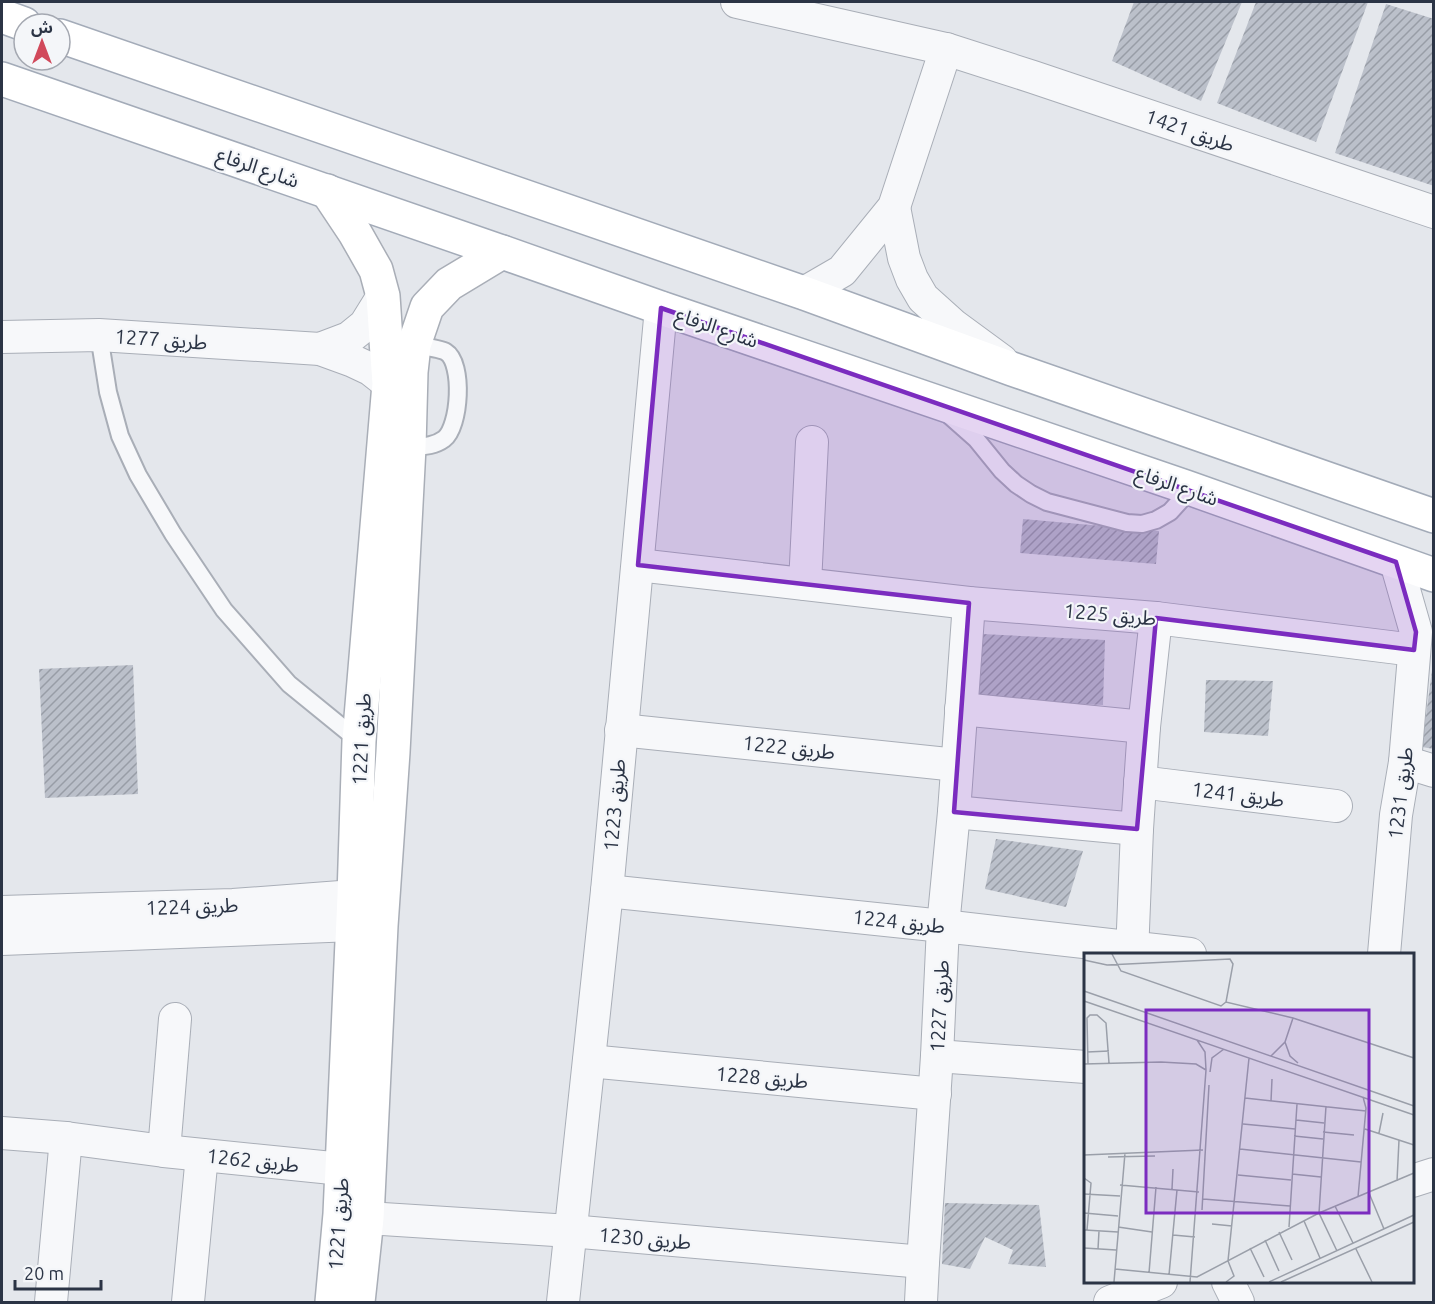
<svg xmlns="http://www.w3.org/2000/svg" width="1435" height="1304" viewBox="0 0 1435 1304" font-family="Ubuntu,'Noto Sans Arabic',sans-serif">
	<defs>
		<pattern id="building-hatch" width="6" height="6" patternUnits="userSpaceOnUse" patternTransform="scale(1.5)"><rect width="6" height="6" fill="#bbc0ca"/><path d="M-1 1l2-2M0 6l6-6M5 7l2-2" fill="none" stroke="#989da6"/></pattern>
	</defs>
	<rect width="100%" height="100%" fill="#e4e7ec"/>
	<g fill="url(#building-hatch)">
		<path d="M1134,2H1242L1201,101L1112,61Z"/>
		<path d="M1256,2H1368L1316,142L1217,103Z"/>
		<path d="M1386,4L1434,19V186L1335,153Z"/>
		<path d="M1023,519L1159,531L1156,564L1020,553Z"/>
		<path d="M982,634L1105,640L1103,705L977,700Z"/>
		<path d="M133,665L138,794L45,798L39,669Z"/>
		<path d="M1432,670H1434V749L1422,747Z"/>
		<path d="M1206,680L1273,681L1268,736L1204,732Z"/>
		<path d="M996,839L1083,851L1066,907L985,889Z"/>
		<path d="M945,1203L1039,1205L1046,1267L1008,1264L1013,1250L985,1237L970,1269L942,1264Z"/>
	</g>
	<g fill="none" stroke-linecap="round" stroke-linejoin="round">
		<defs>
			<g id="lane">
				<path d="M99,335L108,392L120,436L138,475L173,534L224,610L289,684L359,741"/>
				<path d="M950,416L976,439L1002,471L1016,484L1031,494L1047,502L1127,523L1142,524L1156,520L1170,512L1180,501L1186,487"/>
				<path d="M409,447C422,446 433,447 444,439C460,427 464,363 446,352C441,349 421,346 414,345"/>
			</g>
			<g id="street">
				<path d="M737,2L946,49L1033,77L1434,212"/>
				<path d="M894,207L904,258L912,279L923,298L953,325L1002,361"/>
				<path d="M804,293L842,271L894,207L946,49"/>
				<path d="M2,337L99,335L320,349L353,361L370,369L389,384"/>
				<path d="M320,349L349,338L365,325L383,296"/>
				<path d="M638,565L969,603L1156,618L1414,650"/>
				<path d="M805,584L812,442"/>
				<path d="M961,709L1144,727"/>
				<path d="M621,730L957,765"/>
				<path d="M1405,762L1434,771"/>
				<path d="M1140,782L1336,806"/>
				<path d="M954,812L1137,829"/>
				<path d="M607,891L943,926L1190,954"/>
				<path d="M2,912L233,905L354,896L378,898"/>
				<path d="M2,939L353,925L378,926"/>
				<path d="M1132,954L1137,829L1144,727L1156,618"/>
				<path d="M1384,954L1396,815L1405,762L1416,632L1396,562"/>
				<path d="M937,1056L1086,1067"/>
				<path d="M589,1061L935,1094"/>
				<path d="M2,1133L66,1138L164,1151L342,1169"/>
				<path d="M164,1151L175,1019"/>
				<path d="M1412,1181L1434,1174"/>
				<path d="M367,1218L570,1231L923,1262"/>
				<path d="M1228,1282L1238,1302"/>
				<path d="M51,1302L66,1138"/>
				<path d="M188,1302L202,1155"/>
				<path d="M563,1302L607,891L661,308"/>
				<path d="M921,1302L923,1262L937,1056L943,926L954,812L969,603"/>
				<path d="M1110,1302L1161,1282"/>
			</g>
			<g id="secondary">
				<path d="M327,191L355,233L376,270L383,296L389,384L359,741L354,896L340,1214L332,1302"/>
				<path d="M358,1302L367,1218L381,926L393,752L409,447L411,372L414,345L427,307L449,284L502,252"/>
			</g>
			<g id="primary">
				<path d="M2,16L24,24"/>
				<path d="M60,36L804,293L1012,369L1434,516"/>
				<path d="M2,79L502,252L661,308L1186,487L1434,575"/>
			</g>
		</defs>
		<use href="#lane" stroke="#a9aeb7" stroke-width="20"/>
		<use href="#street" stroke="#a9aeb7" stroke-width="34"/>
		<use href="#secondary" stroke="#a9aeb7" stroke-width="36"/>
		<use href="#primary" stroke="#a3abb8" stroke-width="36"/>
		<use href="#lane" stroke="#f7f8fa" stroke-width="16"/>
		<use href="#street" stroke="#f7f8fa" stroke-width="32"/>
		<use href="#secondary" stroke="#fff" stroke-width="33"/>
		<use href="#primary" stroke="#fff" stroke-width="33"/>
	</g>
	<path fill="#7b2cbf" fill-opacity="0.2" stroke="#7b2cbf" stroke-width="4.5" stroke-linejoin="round" d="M661,308L1396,562L1416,632L1414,650L1156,618L1137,829L954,812L969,603L638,565Z"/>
	<g text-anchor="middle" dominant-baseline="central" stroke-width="4.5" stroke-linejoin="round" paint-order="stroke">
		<g font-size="20" fill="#2b3445" stroke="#f4f6f9">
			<text transform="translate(1190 130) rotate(19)">طريق 1421</text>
			<text transform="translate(258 167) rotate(19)">شارع الرفاع</text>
			<text transform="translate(717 327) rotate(19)">شارع الرفاع</text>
			<text transform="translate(161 339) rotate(4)">طريق 1277</text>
			<text transform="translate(1177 485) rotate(19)">شارع الرفاع</text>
			<text transform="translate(1110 614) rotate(5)">طريق 1225</text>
			<text transform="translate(361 739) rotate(-87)">طريق 1221</text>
			<text transform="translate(789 747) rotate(6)">طريق 1222</text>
			<text transform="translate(1400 793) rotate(-83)">طريق 1231</text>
			<text transform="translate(1238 794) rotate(7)">طريق 1241</text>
			<text transform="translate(614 805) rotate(-85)">طريق 1223</text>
			<text transform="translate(192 906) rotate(-2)">طريق 1224</text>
			<text transform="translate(899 921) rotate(6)">طريق 1224</text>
			<text transform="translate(939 1006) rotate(-87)">طريق 1227</text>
			<text transform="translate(762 1077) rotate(5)">طريق 1228</text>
			<text transform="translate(253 1160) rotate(6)">طريق 1262</text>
			<text transform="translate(338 1224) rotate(-86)">طريق 1221</text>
			<text transform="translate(645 1238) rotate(5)">طريق 1230</text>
		</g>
	</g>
	<g transform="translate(1084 953)">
		<rect width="330" height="330" fill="#e4e7ec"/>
		<path fill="none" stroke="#9a9fa9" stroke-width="1.5" d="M28,1L37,18L137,53L142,49L209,65L330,105M0,7L23,12L146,6L149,11L142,49M0,38L330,153M0,48L330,162M201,89L206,103L214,110M3,99L25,98M187,103L201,89L209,65M0,111L77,109L112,111L122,117M4,111L3,65L6,62H13L22,70L25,110M126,119L128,105L140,96M161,145L282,158M187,148L188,126M242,153L235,260L253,298M212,167L240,170M159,171L211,176M281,176L330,192M239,179L270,182M295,180L299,160M210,183L239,186M156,196L277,209M0,202L119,197M24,204L71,203M208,221L237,224M154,222L207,227M0,225L7,230L3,277M313,228L315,187M36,232L115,239M88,236L89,216M285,240L300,276M0,241L36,243M274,244L282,155L279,144M119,246L206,253M251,253L269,290M118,257L125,132M0,260L34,263M220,268L236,305M128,271L148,273M34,274L68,279M205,274L213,151M1,277L34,279M195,279L208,307M89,282L111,284M181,287L195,318M0,295L32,297M166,295L180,324M14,296L15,278M272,296L288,329M31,316L113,324L235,260L330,220M65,320L72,234M85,322L93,237M30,329L41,200M106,329L122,117L121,99L113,87M142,329L150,323L144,308L165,105M185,329L330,262M197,329L330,269"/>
		<path fill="#7b2cbf" fill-opacity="0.15" stroke="#7b2cbf" stroke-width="3" d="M62,57H285V260H62Z"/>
		<rect width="330" height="330" fill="none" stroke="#2b3445" stroke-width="3"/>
	</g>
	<rect width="1435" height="1304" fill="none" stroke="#2b3445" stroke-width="6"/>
	<g transform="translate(42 42)"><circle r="28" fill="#f4f6f9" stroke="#a4a8b1" stroke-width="1.5"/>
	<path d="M0-4.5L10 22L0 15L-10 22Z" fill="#d1495b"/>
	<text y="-9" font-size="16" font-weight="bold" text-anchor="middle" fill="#2b3445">ش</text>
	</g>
	<path d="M15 1280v9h86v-9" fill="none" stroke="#2b3445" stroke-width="3"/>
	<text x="24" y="1280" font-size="18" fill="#2b3445" stroke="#f4f6f9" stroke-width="4.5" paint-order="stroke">20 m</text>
</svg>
